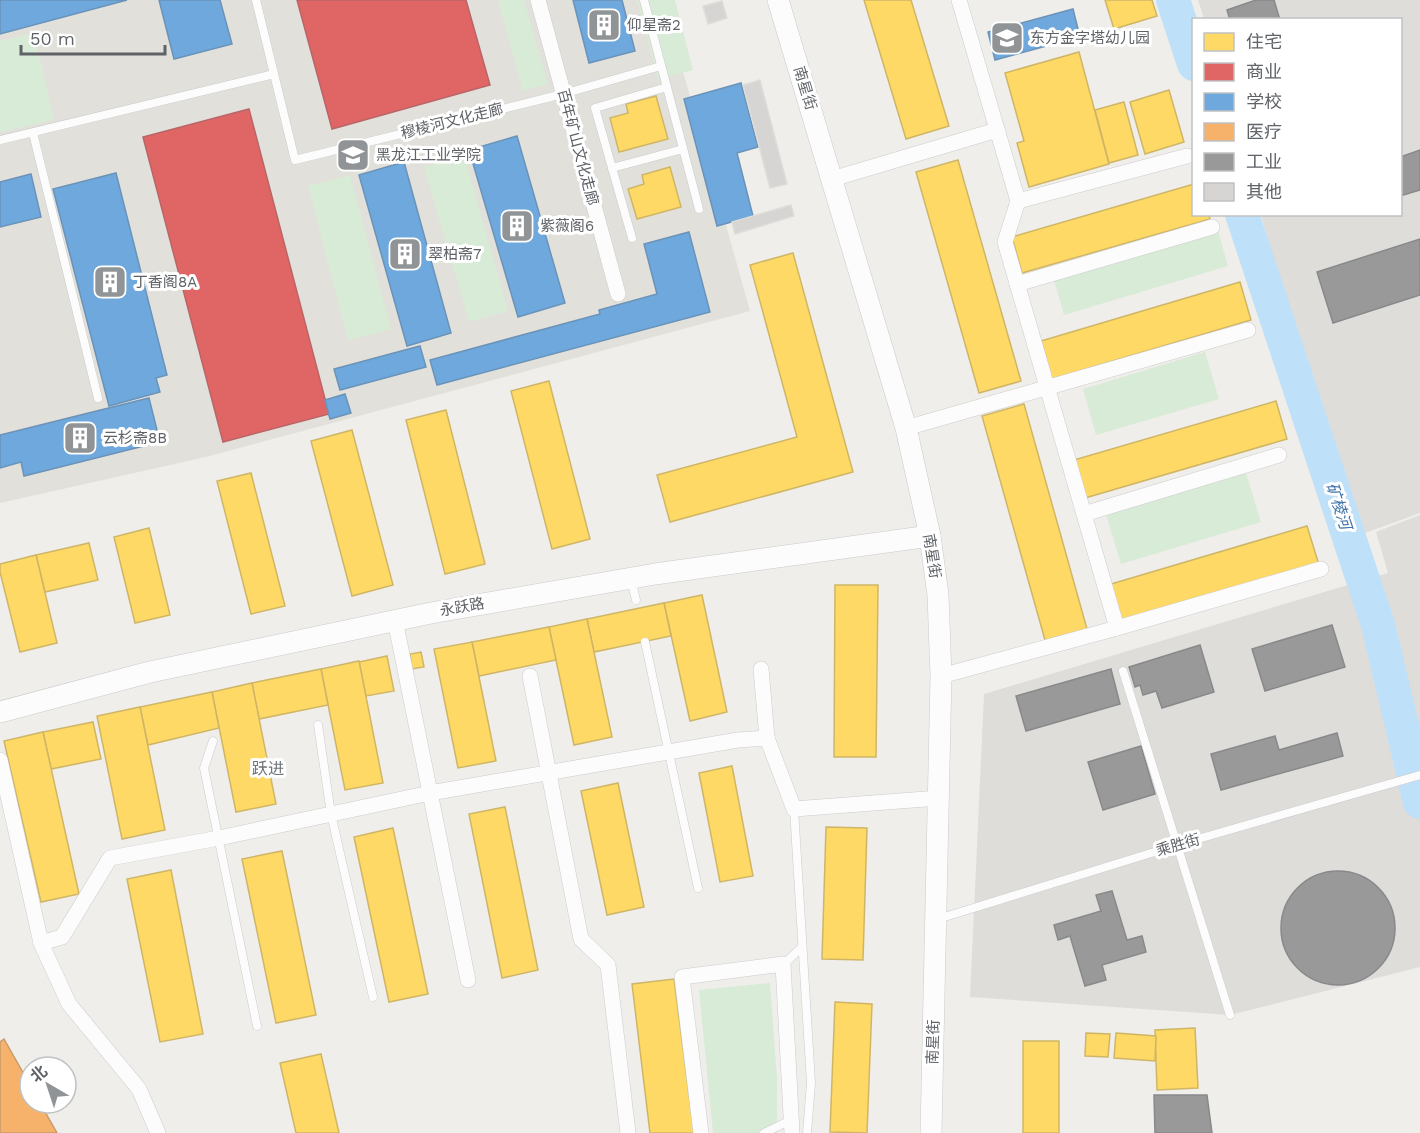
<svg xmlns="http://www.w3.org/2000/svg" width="1420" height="1133" viewBox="0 0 1420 1133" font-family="'Work Sans','Noto Sans SC',sans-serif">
	<rect width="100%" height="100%" fill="#efeeea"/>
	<g fill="#dfddda">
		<path d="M1198,0H1420V513L1354,537L1261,215L1400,214V20L1204,19Z"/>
		<path d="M1420,515V967L1230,1015L970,997L984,694L1388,573L1376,532Z"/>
	</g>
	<path fill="#e2e0da" d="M0,0H663L750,311L206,457L0,503Z"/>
	<g fill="#d8ebd6">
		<path d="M498,0H524L548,84L523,91Z"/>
		<path d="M637,0H675L693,70L658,79Z"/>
		<path d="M34,33L54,120L0,132V41Z"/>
		<path d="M464,155L508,311L469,322L424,167Z"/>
		<path d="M350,175L391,329L348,340L308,186Z"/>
		<path d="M1218,231L1228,266L1064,315L1054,280Z"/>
		<path d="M1205,352L1219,399L1096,435L1083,389Z"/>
		<path d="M1246,473L1261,522L1121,564L1106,515Z"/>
		<path d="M770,983L777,1078V1133H713L699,990Z"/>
	</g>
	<g fill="#ffd966" stroke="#cfb667" stroke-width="1.5">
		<path d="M864,0H911L949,126L906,139Z"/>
		<path d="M1105,0H1152L1157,16L1114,29Z"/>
		<path d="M1079,52L1109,164L1029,187L1017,143L1024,141L1005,73Z"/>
		<path d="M1169,90L1184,142L1145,154L1130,102Z"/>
		<path d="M656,96L668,139L619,152L610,118L628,113L626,104Z"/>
		<path d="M1124,102L1138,155L1109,163L1095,110Z"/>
		<path d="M958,160L1021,381L979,393L916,172Z"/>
		<path d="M670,167L681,207L637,219L628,189L644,184L642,175Z"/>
		<path d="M1194,184V214H1209L1210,219L1022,273L1012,237Z"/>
		<path d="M793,253L853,472L670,522L657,475L797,437L750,265Z"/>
		<path d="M1240,282L1251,320L1052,379L1041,341Z"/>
		<path d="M549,381L590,539L552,549L511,391Z"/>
		<path d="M1276,401L1287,439L1085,498L1074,460Z"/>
		<path d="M1024,404L1087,629L1045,640L982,416Z"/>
		<path d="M446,410L485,564L445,574L406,420Z"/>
		<path d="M352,430L393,585L352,596L311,441Z"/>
		<path d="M251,473L285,606L251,614L217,481Z"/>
		<path d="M1307,526L1319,565L1122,623L1111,584Z"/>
		<path d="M149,528L170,615L135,623L114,537Z"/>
		<path d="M89,543L98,580L45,592L36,555Z"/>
		<path d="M36,555L57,643L20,652L0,572V564Z"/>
		<path d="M835,585H878L876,757H834Z"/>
		<path d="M702,595L727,712L690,721L664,603Z"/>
		<path d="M664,603L671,636L594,652L587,619Z"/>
		<path d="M587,619L612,737L574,745L549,627Z"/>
		<path d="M549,627L556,660L479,676L472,642Z"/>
		<path d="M472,642L496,761L458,768L434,649Z"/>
		<path d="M421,652L424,667L412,669L410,654Z"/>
		<path d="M387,656L394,691L366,696L359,662Z"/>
		<path d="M359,661L383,783L345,790L321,669Z"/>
		<path d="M321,669L328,705L259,719L252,683Z"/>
		<path d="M252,683L276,804L236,812L212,692Z"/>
		<path d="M212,692L219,728L148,745L140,707Z"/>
		<path d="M140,707L165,830L122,839L97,716Z"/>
		<path d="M93,722L101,759L51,769L43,732Z"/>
		<path d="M43,732L79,894L41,902L4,741Z"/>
		<path d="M732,766L753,876L720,882L699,773Z"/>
		<path d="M618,783L644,907L607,915L581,791Z"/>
		<path d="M505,807L538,970L502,978L469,814Z"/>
		<path d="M826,827L867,828L863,960L822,959Z"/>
		<path d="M393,828L428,994L389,1002L354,837Z"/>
		<path d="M282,851L316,1015L276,1023L242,859Z"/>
		<path d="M171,870L203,1034L160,1042L127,879Z"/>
		<path d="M674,979L694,1133H650L632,984Z"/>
		<path d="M835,1002L872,1004L867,1133L830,1132Z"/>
		<path d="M1195,1028L1198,1088L1157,1090L1155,1030Z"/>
		<path d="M1086,1033L1110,1034L1108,1057L1085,1056Z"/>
		<path d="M1116,1033L1156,1036L1155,1061L1114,1058Z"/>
		<rect x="1023" y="1041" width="36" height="92"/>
		<path d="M321,1054L339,1133H296L280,1063Z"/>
	</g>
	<g fill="#e06666" stroke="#b96567" stroke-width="1.5">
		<path d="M297,0H466L490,85L332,129Z"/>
		<path d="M249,109L329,414L223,442L143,137Z"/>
	</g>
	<g fill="#6fa8dc" stroke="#6a93b9" stroke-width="1.5">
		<path d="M0,0H127L0,34Z"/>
		<path d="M159,0H220L232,44L174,59Z"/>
		<path d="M573,0H622L635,51L589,63Z"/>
		<path d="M1073,9L1080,37L995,60L988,32Z"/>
		<path d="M741,83L758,147L737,153L753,216L717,226L684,99Z"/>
		<path d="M517,136L565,303L518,317L469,150Z"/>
		<path d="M404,162L451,333L407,346L359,175Z"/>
		<path d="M116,173L167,375L156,378L160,392L109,406L53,189Z"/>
		<path d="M31,174L41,217L0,227V182Z"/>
		<path d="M689,232L710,312L437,385L430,360L600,314L599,310L657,294L644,244Z"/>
		<path d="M420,346L426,367L340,390L334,369Z"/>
		<path d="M345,394L351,413L330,419L325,400Z"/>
		<path d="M149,398L160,442L24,476L21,462L0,468V435Z"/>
	</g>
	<path fill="#f6b26b" stroke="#c99a6a" stroke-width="1.5" d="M4,1039L30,1085V1103H40L57,1133H0V1042Z"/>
	<g fill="#999" stroke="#88898a" stroke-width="1.5">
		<path d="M1256,0H1274L1280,20H1230L1227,10Z"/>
		<path d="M1420,150V190L1400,196V157Z"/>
		<path d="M1420,239V295L1333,323L1317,272Z"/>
		<path d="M1332,625L1345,667L1265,691L1252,649Z"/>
		<path d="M1200,645L1214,692L1162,708L1156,691L1143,695L1140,685L1135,687L1129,667Z"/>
		<path d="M1111,669L1120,704L1026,731L1016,696Z"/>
		<path d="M1337,733L1343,756L1221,790L1211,754L1275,736L1279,750Z"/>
		<path d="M1141,746L1155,794L1103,810L1088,762Z"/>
		<circle cx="1338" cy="928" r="57"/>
		<path d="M1112,891L1127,940L1142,936L1146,952L1102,965L1106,980L1085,986L1070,936L1058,940L1054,925L1101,911L1096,895Z"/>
		<path d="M1154,1095H1207L1212,1133H1155Z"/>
	</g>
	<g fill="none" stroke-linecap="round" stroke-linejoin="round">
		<g stroke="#bfe0f9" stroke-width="34">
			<path d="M1173,0L1194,64"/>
			<path d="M1242,214L1378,625L1420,802"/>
		</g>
	</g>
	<g fill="#d6d5d3" stroke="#deddd9" stroke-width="1.5">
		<path d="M722,1L727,18L708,24L703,6Z"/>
		<path d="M760,80L787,184L770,188L743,85Z"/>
		<path d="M791,205L794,216L735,234L732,222Z"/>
	</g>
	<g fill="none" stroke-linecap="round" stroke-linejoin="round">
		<defs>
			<g id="lane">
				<path d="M256,0L295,160L563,94L661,66"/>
				<path d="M644,0L699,209"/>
				<path d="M33,133L98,398"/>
				<path d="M0,140L274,74"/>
				<path d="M612,168L683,149"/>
				<path d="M632,238L595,108L667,87"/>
				<path d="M631,579L636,600"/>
				<path d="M645,642L698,888"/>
				<path d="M1123,671L1230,1015"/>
				<path d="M318,725L331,814L373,997"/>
				<path d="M213,741L204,768L257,1026"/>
				<path d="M794,809L811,1083L807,1133"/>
				<path d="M938,919L1177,845L1420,775"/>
				<path d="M783,965L802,947"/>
				<path d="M764,1133L791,1120"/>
			</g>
			<g id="street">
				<path d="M538,0L618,294"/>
				<path d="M959,0L1018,201L1005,242L1117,628"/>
				<path d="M832,179L997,130"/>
				<path d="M1018,201L1187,156"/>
				<path d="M1017,284L1212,227"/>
				<path d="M906,428L1248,330"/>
				<path d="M1084,514L1279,455"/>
				<path d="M395,620L468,980"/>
				<path d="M761,669L767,738L794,809L939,798"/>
				<path d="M530,676L581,939L608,965L628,1133"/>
				<path d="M941,676L1117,628L1321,569"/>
				<path d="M0,760L41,943L62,937L110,858L219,838L430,793L738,740L767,738"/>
				<path d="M41,943L69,1004L139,1089L158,1133"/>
				<path d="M701,1133L682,977L783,964L792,1133"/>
			</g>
			<g id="secondary">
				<path d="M778,0L906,428L930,536L938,595L941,676L931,1133"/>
				<path d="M0,712L150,672L431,613L655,574L930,536"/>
			</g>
		</defs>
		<use href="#lane" stroke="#cbcccc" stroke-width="9"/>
		<use href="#street" stroke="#cbcccc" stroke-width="16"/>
		<use href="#secondary" stroke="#cacacb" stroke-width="22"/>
		<use href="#lane" stroke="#fdfcfc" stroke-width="8"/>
		<use href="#street" stroke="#fdfcfc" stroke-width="15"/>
		<use href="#secondary" stroke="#fdfcfc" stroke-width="21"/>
	</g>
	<defs>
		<symbol id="building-square" viewBox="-11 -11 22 22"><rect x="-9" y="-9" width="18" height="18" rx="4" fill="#919496" stroke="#fff"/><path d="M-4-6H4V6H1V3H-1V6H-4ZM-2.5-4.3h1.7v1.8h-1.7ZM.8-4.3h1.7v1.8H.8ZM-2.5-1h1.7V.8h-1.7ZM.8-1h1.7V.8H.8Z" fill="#fff"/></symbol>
		<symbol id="school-square" viewBox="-11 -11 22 22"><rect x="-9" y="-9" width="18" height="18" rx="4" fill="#919496" stroke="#fff"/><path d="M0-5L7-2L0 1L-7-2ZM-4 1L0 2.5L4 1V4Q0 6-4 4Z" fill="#fff"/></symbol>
		<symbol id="university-square" viewBox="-11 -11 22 22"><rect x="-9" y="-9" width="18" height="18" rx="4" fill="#919496" stroke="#fff"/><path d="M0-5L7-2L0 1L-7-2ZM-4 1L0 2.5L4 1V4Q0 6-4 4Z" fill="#fff"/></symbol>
	</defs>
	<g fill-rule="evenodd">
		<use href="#building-square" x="585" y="6" width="38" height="38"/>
		<use href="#school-square" x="988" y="19" width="38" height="38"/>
		<use href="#university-square" x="334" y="136" width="38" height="38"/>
		<use href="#building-square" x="498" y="207" width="38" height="38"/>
		<use href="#building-square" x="386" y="235" width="38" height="38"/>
		<use href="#building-square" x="91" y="263" width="38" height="38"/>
		<use href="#building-square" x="61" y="419" width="38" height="38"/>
	</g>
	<g text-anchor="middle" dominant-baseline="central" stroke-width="6" stroke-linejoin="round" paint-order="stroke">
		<g font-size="15" fill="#5f6368" stroke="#fff" text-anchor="start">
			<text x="627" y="25">仰星斋2</text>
			<text x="1030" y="38">东方金字塔幼儿园</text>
			<text x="376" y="155">黑龙江工业学院</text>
			<text x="540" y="226">紫薇阁6</text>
			<text x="428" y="254">翠柏斋7</text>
			<text x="133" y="282">丁香阁8A</text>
			<text x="103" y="438">云杉斋8B</text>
		</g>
		<g font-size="15" fill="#5f6368" stroke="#fff">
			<text transform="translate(805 88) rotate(73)">南星街</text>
			<text transform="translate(452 121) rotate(-14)">穆棱河文化走廊</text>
			<text transform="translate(578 147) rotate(75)">百年矿山文化走廊</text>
			<text transform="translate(932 556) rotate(81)">南星街</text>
			<text transform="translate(462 607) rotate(-10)">永跃路</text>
			<text transform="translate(1178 845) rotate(-16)">乘胜街</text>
			<text transform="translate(933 1042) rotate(-88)">南星街</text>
		</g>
		<g font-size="16" font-style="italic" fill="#4174aa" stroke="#fff">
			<text transform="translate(1339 506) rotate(72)">矿棱河</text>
		</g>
		<g font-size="16" fill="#70757a" stroke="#fff">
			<text x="268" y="768">跃进</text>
		</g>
	</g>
	<rect x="1192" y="18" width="210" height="198" fill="#ffffff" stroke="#bfc1c3" stroke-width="1.5"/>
	<rect x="1204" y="33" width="30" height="18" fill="#ffd966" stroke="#bfc1c3" stroke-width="1.5"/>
	<text x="1246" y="48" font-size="18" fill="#5f6368">住宅</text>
	<rect x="1204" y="63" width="30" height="18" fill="#e06666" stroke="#bfc1c3" stroke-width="1.5"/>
	<text x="1246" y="78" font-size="18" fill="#5f6368">商业</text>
	<rect x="1204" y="93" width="30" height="18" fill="#6fa8dc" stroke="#bfc1c3" stroke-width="1.5"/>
	<text x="1246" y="108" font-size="18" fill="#5f6368">学校</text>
	<rect x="1204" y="123" width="30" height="18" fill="#f6b26b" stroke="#bfc1c3" stroke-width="1.5"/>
	<text x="1246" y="138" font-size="18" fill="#5f6368">医疗</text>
	<rect x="1204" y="153" width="30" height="18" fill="#999999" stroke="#bfc1c3" stroke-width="1.5"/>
	<text x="1246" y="168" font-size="18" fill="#5f6368">工业</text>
	<rect x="1204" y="183" width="30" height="18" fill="#d6d5d3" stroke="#bfc1c3" stroke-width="1.5"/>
	<text x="1246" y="198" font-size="18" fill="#5f6368">其他</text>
	<g transform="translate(48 1085) rotate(321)"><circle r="28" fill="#ffffff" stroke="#bfc1c3" stroke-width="1.5"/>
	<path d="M0-4.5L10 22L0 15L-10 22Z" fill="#919496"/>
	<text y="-9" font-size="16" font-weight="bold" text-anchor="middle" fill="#5f6368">北</text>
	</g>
	<path d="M21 45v9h144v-9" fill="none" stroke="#5f6368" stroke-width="3"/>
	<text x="30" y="45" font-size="18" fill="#5f6368" stroke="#ffffff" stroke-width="4.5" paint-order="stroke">50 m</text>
</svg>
